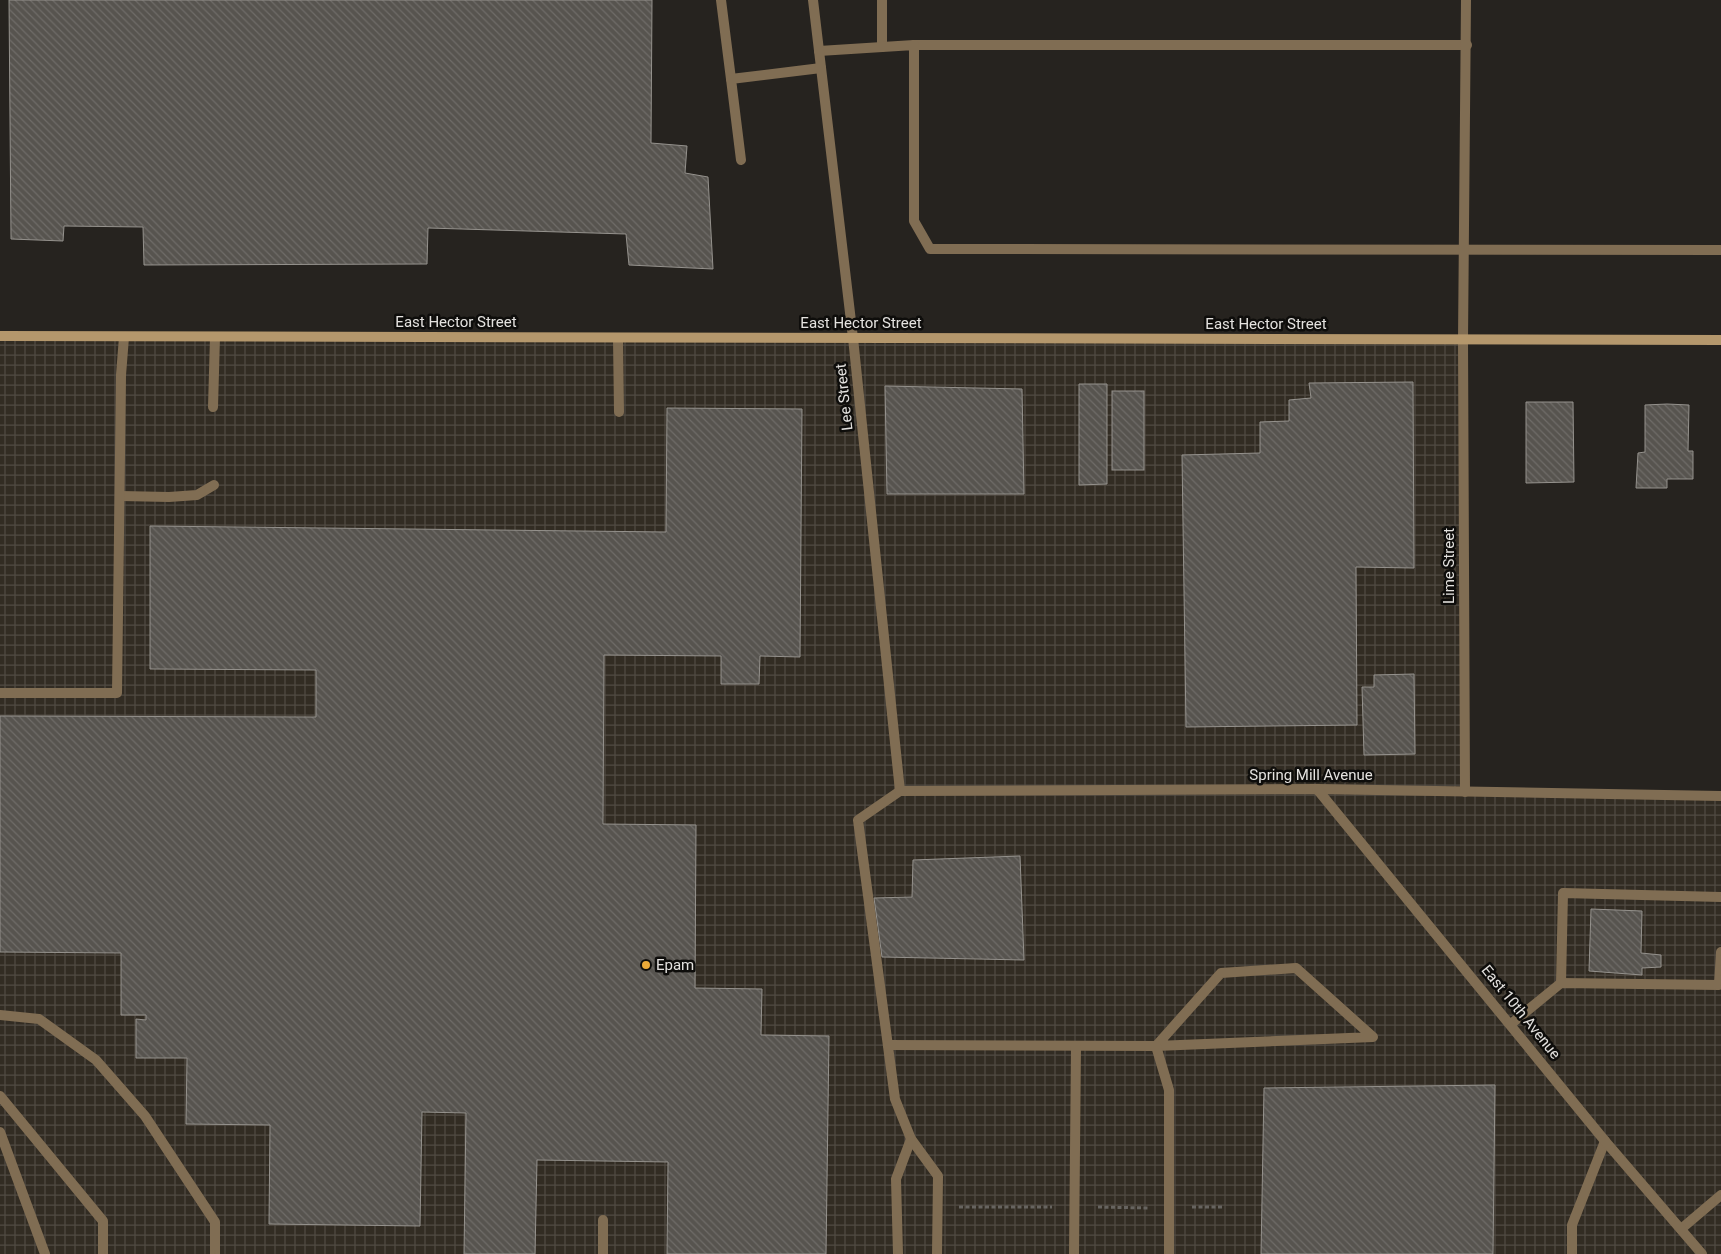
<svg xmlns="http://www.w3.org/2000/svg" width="1721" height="1254" viewBox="0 0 1721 1254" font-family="Roboto,sans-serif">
	<defs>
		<pattern id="industrial-grid" width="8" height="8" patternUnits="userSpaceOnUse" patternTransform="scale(1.25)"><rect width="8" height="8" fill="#322c23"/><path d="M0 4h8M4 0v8" fill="none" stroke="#504a42"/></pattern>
		<pattern id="building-back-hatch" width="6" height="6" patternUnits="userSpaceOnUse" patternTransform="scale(1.25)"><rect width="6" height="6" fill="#57544f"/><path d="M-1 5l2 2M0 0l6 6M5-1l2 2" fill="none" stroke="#6f6c68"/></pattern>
	</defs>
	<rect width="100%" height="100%" fill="#26231f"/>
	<path fill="url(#industrial-grid)" d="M0,336L1463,340L1465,792L1721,795V1254H0Z"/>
	<g fill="url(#building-back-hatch)" stroke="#95928d">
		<path d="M9,0H652L651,143L687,146L685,173L708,177L713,269L629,265L626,234L428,228L427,264L144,265L143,227L64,226L63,241L11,239Z"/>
		<path d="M1413,382L1414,568L1356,567L1357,725L1186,727L1182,455L1260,453V422L1289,421V400L1311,398L1309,383Z"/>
		<path d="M1079,384H1107V484L1079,485Z"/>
		<path d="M885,386L1022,389L1024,494H887Z"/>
		<rect x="1112" y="391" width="32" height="79"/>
		<path d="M1526,402H1573L1574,482L1526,483Z"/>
		<path d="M1667,404L1689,405L1688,451H1693V479H1667V488H1636L1638,453L1645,452V405Z"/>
		<path d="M667,408L802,409L800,657L760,656L759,684H721V656L604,655L603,824L696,825L695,988L762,989L761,1035L829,1036L826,1254H667L668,1162L537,1160L535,1254H464L466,1113L422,1112L420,1226L269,1224L270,1125L186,1124L187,1058H136V1019L146,1020V1015H121V953L0,952V716L316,717V670L150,669V526L666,532Z"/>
		<path d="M1414,674L1415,754L1364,755L1362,687H1374V675Z"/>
		<path d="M1020,856L1024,960L882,957L874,898L912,897L913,860Z"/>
		<path d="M1591,909L1642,911L1641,953L1661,955V967L1642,968V975L1589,971Z"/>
		<path d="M1495,1085L1493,1254H1261L1264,1088Z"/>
	</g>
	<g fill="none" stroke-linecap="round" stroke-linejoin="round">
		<g stroke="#676460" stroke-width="3" stroke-dasharray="4 2.5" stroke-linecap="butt">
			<path d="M959,1207H1052"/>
			<path d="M1098,1207L1148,1208"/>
			<path d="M1192,1207H1224"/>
		</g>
		<g stroke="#806d53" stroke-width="10">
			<path d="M721,0L731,79"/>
			<path d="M882,0V47"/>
			<path d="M914,45H1467"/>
			<path d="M819,51L914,45V221L930,249L1721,250"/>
			<path d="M741,160L731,79L821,68"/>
			<path d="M618,338L619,412"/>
			<path d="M1463,340L1466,0"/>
			<path d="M213,407L215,337"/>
			<path d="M121,496L169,497L197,495L214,485"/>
			<path d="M0,693H117L121,375L124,337"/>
			<path d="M900,791L858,820L895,1099L911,1139L938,1176L937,1254"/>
			<path d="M1296,968L1373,1037L1156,1046L1221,973Z"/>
			<path d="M1561,983L1563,893L1721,897"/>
			<path d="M0,1015L39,1019L96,1060L145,1116L215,1222V1254"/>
			<path d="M1511,1024L1561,983L1719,985L1721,952"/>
			<path d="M888,1045L1156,1046L1169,1090V1254"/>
			<path d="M0,1096L103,1221V1254"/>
			<path d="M0,1132L45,1254"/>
			<path d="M603,1220V1254"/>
			<path d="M1681,1229L1721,1195"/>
			<path d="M898,1254L896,1179L911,1139"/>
			<path d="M1074,1254L1076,1046"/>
			<path d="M1572,1254V1225L1605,1141"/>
		</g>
		<g stroke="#806d53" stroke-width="10">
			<path d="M813,0L853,338L900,791L1317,789L1721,796"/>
			<path d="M1463,340L1465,792"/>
			<path d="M1317,789L1605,1141L1702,1254"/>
		</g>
		<path stroke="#b4976c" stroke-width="10" d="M0,336L1721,340"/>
	</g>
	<circle fill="#ebaa39" stroke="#0e0d0b" stroke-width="2" cx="646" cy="965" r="5"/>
	<g text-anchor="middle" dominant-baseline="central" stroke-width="5" stroke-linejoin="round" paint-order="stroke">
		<g font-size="15" fill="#e4e2df" stroke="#0e0d0b">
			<text x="456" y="322">East Hector Street</text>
			<text x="861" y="323">East Hector Street</text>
			<text x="1266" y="324">East Hector Street</text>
			<text transform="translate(844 397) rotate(-96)">Lee Street</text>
			<text transform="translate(1449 566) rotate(-90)">Lime Street</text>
			<text x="1311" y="775">Spring Mill Avenue</text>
			<text transform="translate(1521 1012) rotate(51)">East 10th Avenue</text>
		</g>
		<g font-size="15" fill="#e4e2df" stroke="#0e0d0b" text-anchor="start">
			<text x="656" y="965">Epam</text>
		</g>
	</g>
</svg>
